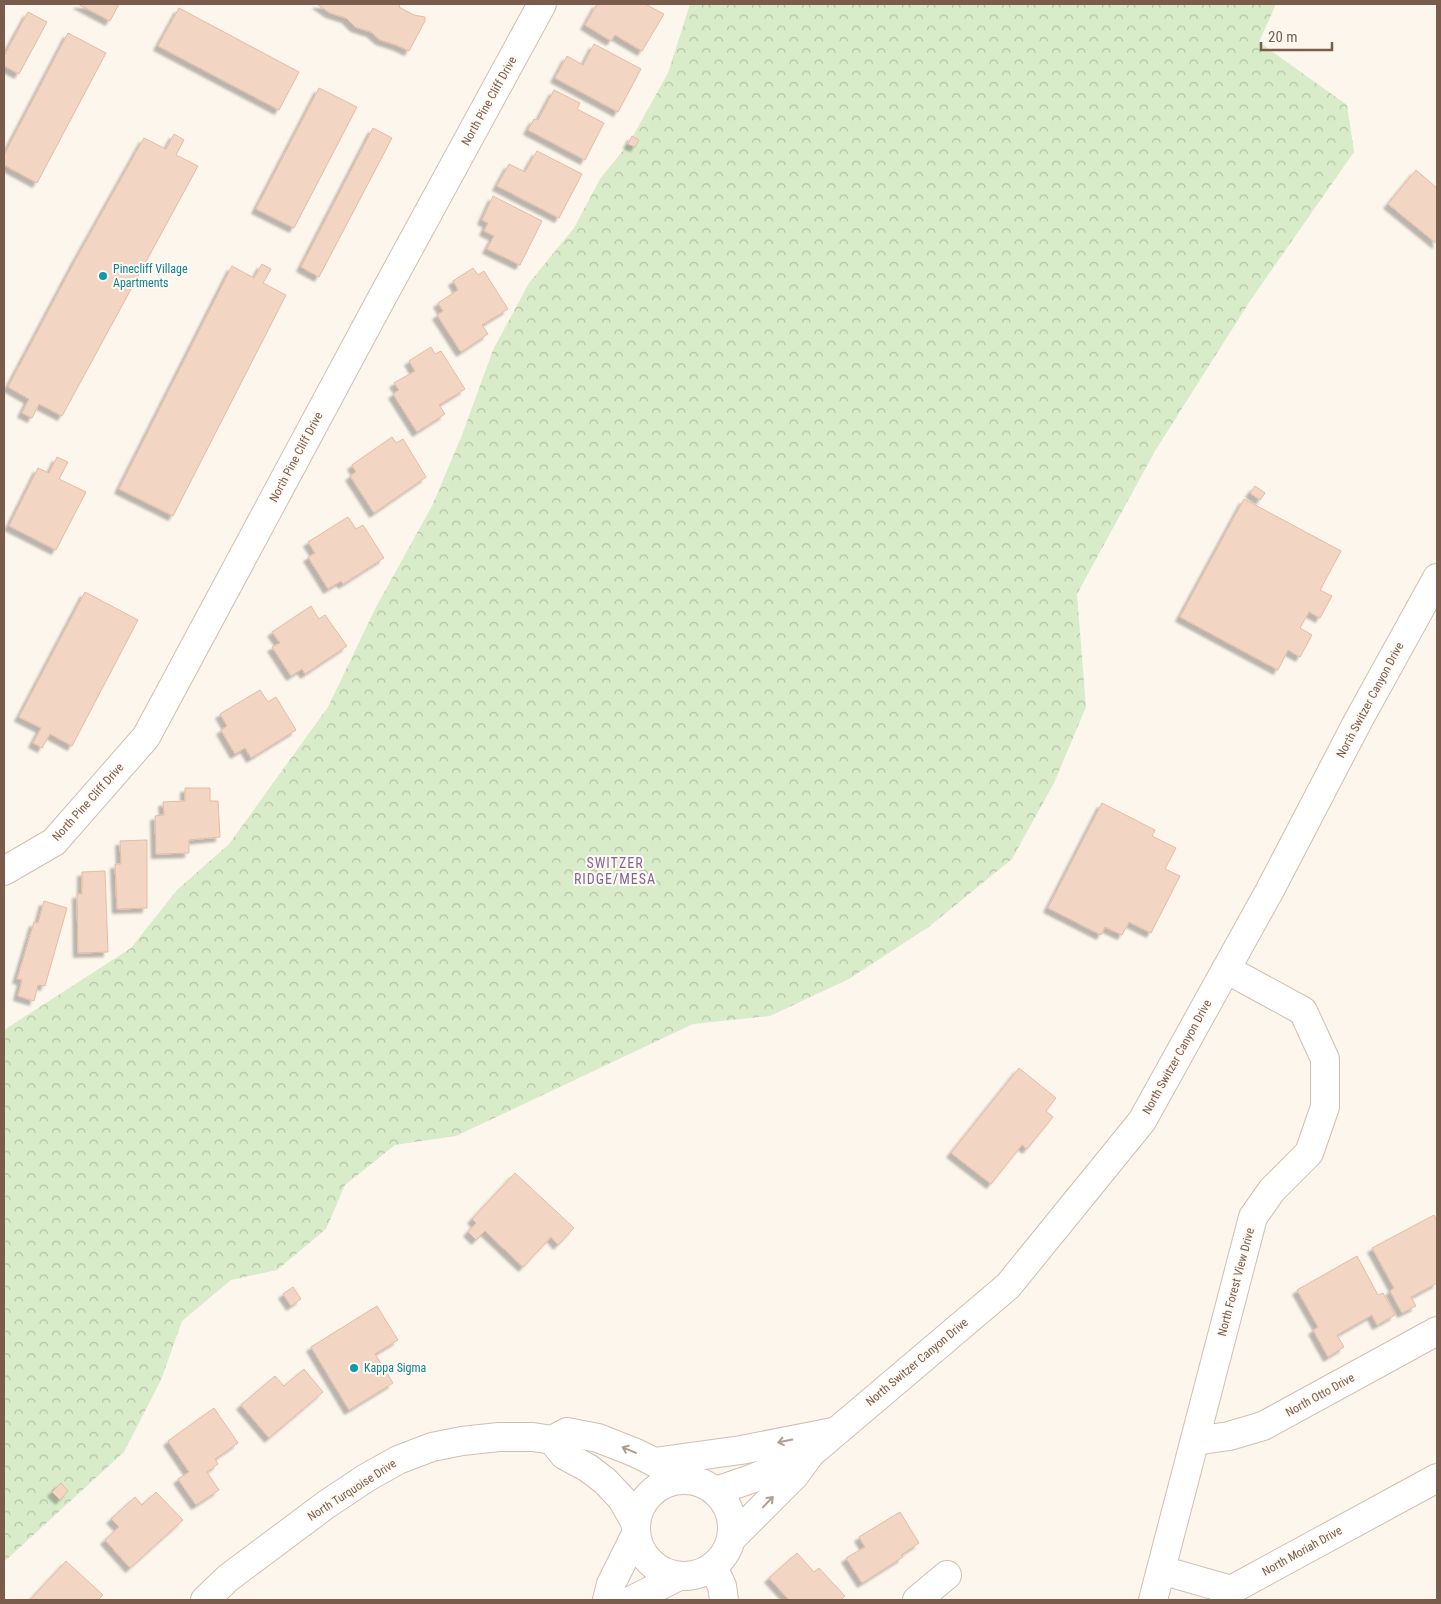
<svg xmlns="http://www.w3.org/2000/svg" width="1441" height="1604" viewBox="0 0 1441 1604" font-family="'Roboto Condensed',sans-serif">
	<defs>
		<pattern id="forest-crowns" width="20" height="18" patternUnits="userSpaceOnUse" patternTransform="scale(1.25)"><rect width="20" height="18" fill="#d8ecc9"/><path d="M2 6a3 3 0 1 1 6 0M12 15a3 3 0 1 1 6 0" fill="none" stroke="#b4c2a5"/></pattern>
		<filter id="shadow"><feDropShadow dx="-4.5" dy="4.5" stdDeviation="1" flood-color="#0004"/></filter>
	</defs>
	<rect width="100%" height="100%" fill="#fdf6ec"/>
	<path fill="url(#forest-crowns)" d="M690,4H1276L1259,42L1347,105L1354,152L1250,301L1155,451L1077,594L1086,707L1054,783L1012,859L930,926L849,979L770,1016L693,1024L456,1136L395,1145L345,1185L326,1229L277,1270L231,1280L182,1321L161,1380L124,1452L4,1562V1030L131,948L177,890L229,844L328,707L376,607L432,506L462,435L493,350L529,283L574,228L600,179L629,143L668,73Z"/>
	<g fill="#f3d5c3" stroke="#e6bba3" filter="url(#shadow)">
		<path d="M78,4H119L110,21Z"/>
		<path d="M317,4H400L399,7L414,15L425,17V21L409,51L396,45L380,40L371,32L355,27L346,18L330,13Z"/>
		<path d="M596,4H645L664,14L642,51L615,35L611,41L585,25L597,4Z"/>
		<path d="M179,8L299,72L279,110L158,46Z"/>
		<path d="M28,12L47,22L19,74L4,66V56Z"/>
		<path d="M68,33L106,53L37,183L4,165V155Z"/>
		<path d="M594,44L641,69L618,112L555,78L567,56L583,65Z"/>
		<path d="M319,88L357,107L294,228L256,209Z"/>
		<path d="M554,90L580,103L577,109L604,123L585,160L528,130L534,119L538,120Z"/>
		<path d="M373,128L392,138L319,277L301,267Z"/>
		<path d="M174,134L184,140L176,155L198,166L62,416L39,404L32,418L22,413L29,399L8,387L75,261L144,138L166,149Z"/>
		<path d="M632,136L639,140L635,147L628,144Z"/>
		<path d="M537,151L582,174L559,218L497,186L509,164L525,172Z"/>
		<path d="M1416,170L1437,188V244L1388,204Z"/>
		<path d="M493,196L542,221L520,265L487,249L494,236L484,231L488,223L482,220Z"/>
		<path d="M262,264L271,269L263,283L286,295L173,516L119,489L232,266L254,278Z"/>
		<path d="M473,268L478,275L484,271L508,309L482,325L488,334L461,352L437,315L443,311L438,303L458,290L453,281Z"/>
		<path d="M431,347L435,354L441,351L465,389L439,405L445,414L417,432L393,394L399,390L394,383L415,371L409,361Z"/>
		<path d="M392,437L396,443L403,439L426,477L374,513L350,476L356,472L352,465Z"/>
		<path d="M57,457L68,462L59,479L86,492L56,550L9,526L38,468L49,473Z"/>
		<path d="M1255,486L1265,493L1260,500L1250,493Z"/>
		<path d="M1244,499L1341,551L1320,590L1332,596L1320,618L1309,612L1300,628L1312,635L1300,657L1288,650L1278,670L1180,617Z"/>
		<path d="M348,517L356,529L363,525L384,558L343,584L341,581L328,589L308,557L315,553L308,542Z"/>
		<path d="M85,592L138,620L72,746L50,734L42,748L33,743L41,728L19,717Z"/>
		<path d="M311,606L319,619L325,615L347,646L305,674L302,669L291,676L272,647L280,643L272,632Z"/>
		<path d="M260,690L268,702L276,697L296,730L251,758L245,748L235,754L221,730L227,726L220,714Z"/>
		<path d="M185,788H210V801H218L220,837L189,840V853L156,854L155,816L164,815L163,802L185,801Z"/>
		<path d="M1102,803L1155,830L1152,836L1176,848L1165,869L1180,876L1151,933L1129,922L1122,935L1105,927L1101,935L1048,908Z"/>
		<path d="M147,840V908L117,909L115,864H121L120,841Z"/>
		<path d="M105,871L108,952L78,953L77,894H82V872Z"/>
		<path d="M44,901L67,908L45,986L38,985L34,1001L18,996L22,980L17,979L34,922L38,923Z"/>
		<path d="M1019,1068L1056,1098L1046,1111L1053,1117L1027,1149L1022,1145L991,1184L951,1153Z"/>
		<path d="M515,1173L574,1228L558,1245L551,1237L523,1267L485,1231L476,1240L468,1232L476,1223L472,1219Z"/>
		<path d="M1434,1215L1437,1221V1283L1411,1297L1416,1306L1402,1313L1390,1291L1394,1288L1372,1248Z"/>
		<path d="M1357,1256L1378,1295L1383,1293L1395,1315L1377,1325L1372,1315L1337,1335L1344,1347L1328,1357L1313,1330L1318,1327L1297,1290Z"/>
		<path d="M293,1287L301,1299L291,1306L283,1294Z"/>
		<path d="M377,1306L398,1340L375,1354L393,1383L349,1410L311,1347Z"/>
		<path d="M304,1369L323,1392L269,1438L241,1405L275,1376L284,1386Z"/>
		<path d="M214,1408L238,1443L215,1459L218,1464L207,1472L219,1490L196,1505L178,1479L189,1472L168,1441Z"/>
		<path d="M61,1483L68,1491L60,1500L52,1492Z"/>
		<path d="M156,1492L183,1520L130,1568L105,1540L119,1527L111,1519L135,1497L142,1505Z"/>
		<path d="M900,1512L919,1543L901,1555L903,1557L862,1583L846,1558L865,1547L859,1537Z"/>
		<path d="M797,1553L814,1572L819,1568L845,1596L840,1600H789L769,1578Z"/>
		<path d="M66,1561L103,1595L98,1600H30Z"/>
	</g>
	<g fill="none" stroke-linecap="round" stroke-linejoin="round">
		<defs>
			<g id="minor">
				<path d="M4,871L54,842L146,737L378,305L542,4"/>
				<path d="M552,1440L564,1455L588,1468L605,1481L622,1499L635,1522"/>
				<path d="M1195,1441L1229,1436L1263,1426L1437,1331"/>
				<path d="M654,1462L741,1450L833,1432"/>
				<circle cx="684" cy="1528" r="48"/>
				<path d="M716,1491L751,1479L807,1455"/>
				<path d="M733,1537L795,1475L811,1453L1008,1286L1142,1121L1270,890L1358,721L1437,578"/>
				<path d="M713,1567L722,1586L724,1600"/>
				<path d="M1161,1570L1231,1590L1437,1478"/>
				<path d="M205,1600L228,1578L327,1504L366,1478L398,1460L432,1447L462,1441L499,1437H533L552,1440L567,1432L598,1438L636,1453L688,1479"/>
				<path d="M607,1600L611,1584L635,1536"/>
				<path d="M632,1600L677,1577"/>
				<path d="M917,1600L947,1575"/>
				<path d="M1153,1600L1253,1217L1272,1190L1309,1153L1325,1107V1059L1303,1011L1226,969"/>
			</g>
		</defs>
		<use href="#minor" stroke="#d1beb0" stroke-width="30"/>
		<use href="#minor" stroke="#fff" stroke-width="28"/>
	</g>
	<defs><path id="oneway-shaft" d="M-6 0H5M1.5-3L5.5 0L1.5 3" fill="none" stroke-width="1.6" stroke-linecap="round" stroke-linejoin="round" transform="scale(1.25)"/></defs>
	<g stroke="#af9d94">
		<use href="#oneway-shaft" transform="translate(785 1441) rotate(169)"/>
		<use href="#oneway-shaft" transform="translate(629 1450) rotate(-157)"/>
		<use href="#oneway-shaft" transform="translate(768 1502) rotate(-46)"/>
	</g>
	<g fill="#0f9aa8" stroke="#fffaf3" stroke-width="2">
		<circle cx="103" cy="276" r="5"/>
		<circle cx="354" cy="1368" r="5"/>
	</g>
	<g text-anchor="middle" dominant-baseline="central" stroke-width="4" stroke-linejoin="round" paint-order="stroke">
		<g font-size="12" fill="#7a5c4d" stroke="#fffaf3">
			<text transform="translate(489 101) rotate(-61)">North Pine Cliff Drive</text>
			<text transform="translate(296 457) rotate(-62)">North Pine Cliff Drive</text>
			<text transform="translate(1370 700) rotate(-62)">North Switzer Canyon Drive</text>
			<text transform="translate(88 802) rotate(-48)">North Pine Cliff Drive</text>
			<text transform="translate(1177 1057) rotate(-61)">North Switzer Canyon Drive</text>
			<text transform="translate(1236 1282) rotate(-75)">North Forest View Drive</text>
			<text transform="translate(917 1362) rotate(-40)">North Switzer Canyon Drive</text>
			<text transform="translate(1320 1395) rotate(-29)">North Otto Drive</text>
			<text transform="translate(352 1490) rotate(-33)">North Turquoise Drive</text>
			<text transform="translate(1302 1551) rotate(-29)">North Moriah Drive</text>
		</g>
		<g font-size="12" fill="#0d838f" stroke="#fffaf3" text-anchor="start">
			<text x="113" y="269">Pinecliff Village<tspan x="113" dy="14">Apartments</tspan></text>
			<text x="364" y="1368">Kappa Sigma</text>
		</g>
		<g font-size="14" letter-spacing="1" fill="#846695" stroke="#fffaf3">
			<text x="615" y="863">SWITZER<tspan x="615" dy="16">RIDGE/MESA</tspan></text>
		</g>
	</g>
	<rect width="1441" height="1604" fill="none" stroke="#7a5c4d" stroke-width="10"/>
	<path d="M1261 42v8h71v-8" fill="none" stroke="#7a5c4d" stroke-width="2.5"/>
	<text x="1268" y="42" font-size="15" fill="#7a5c4d" stroke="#fffaf3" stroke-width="4" paint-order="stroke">20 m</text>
</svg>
